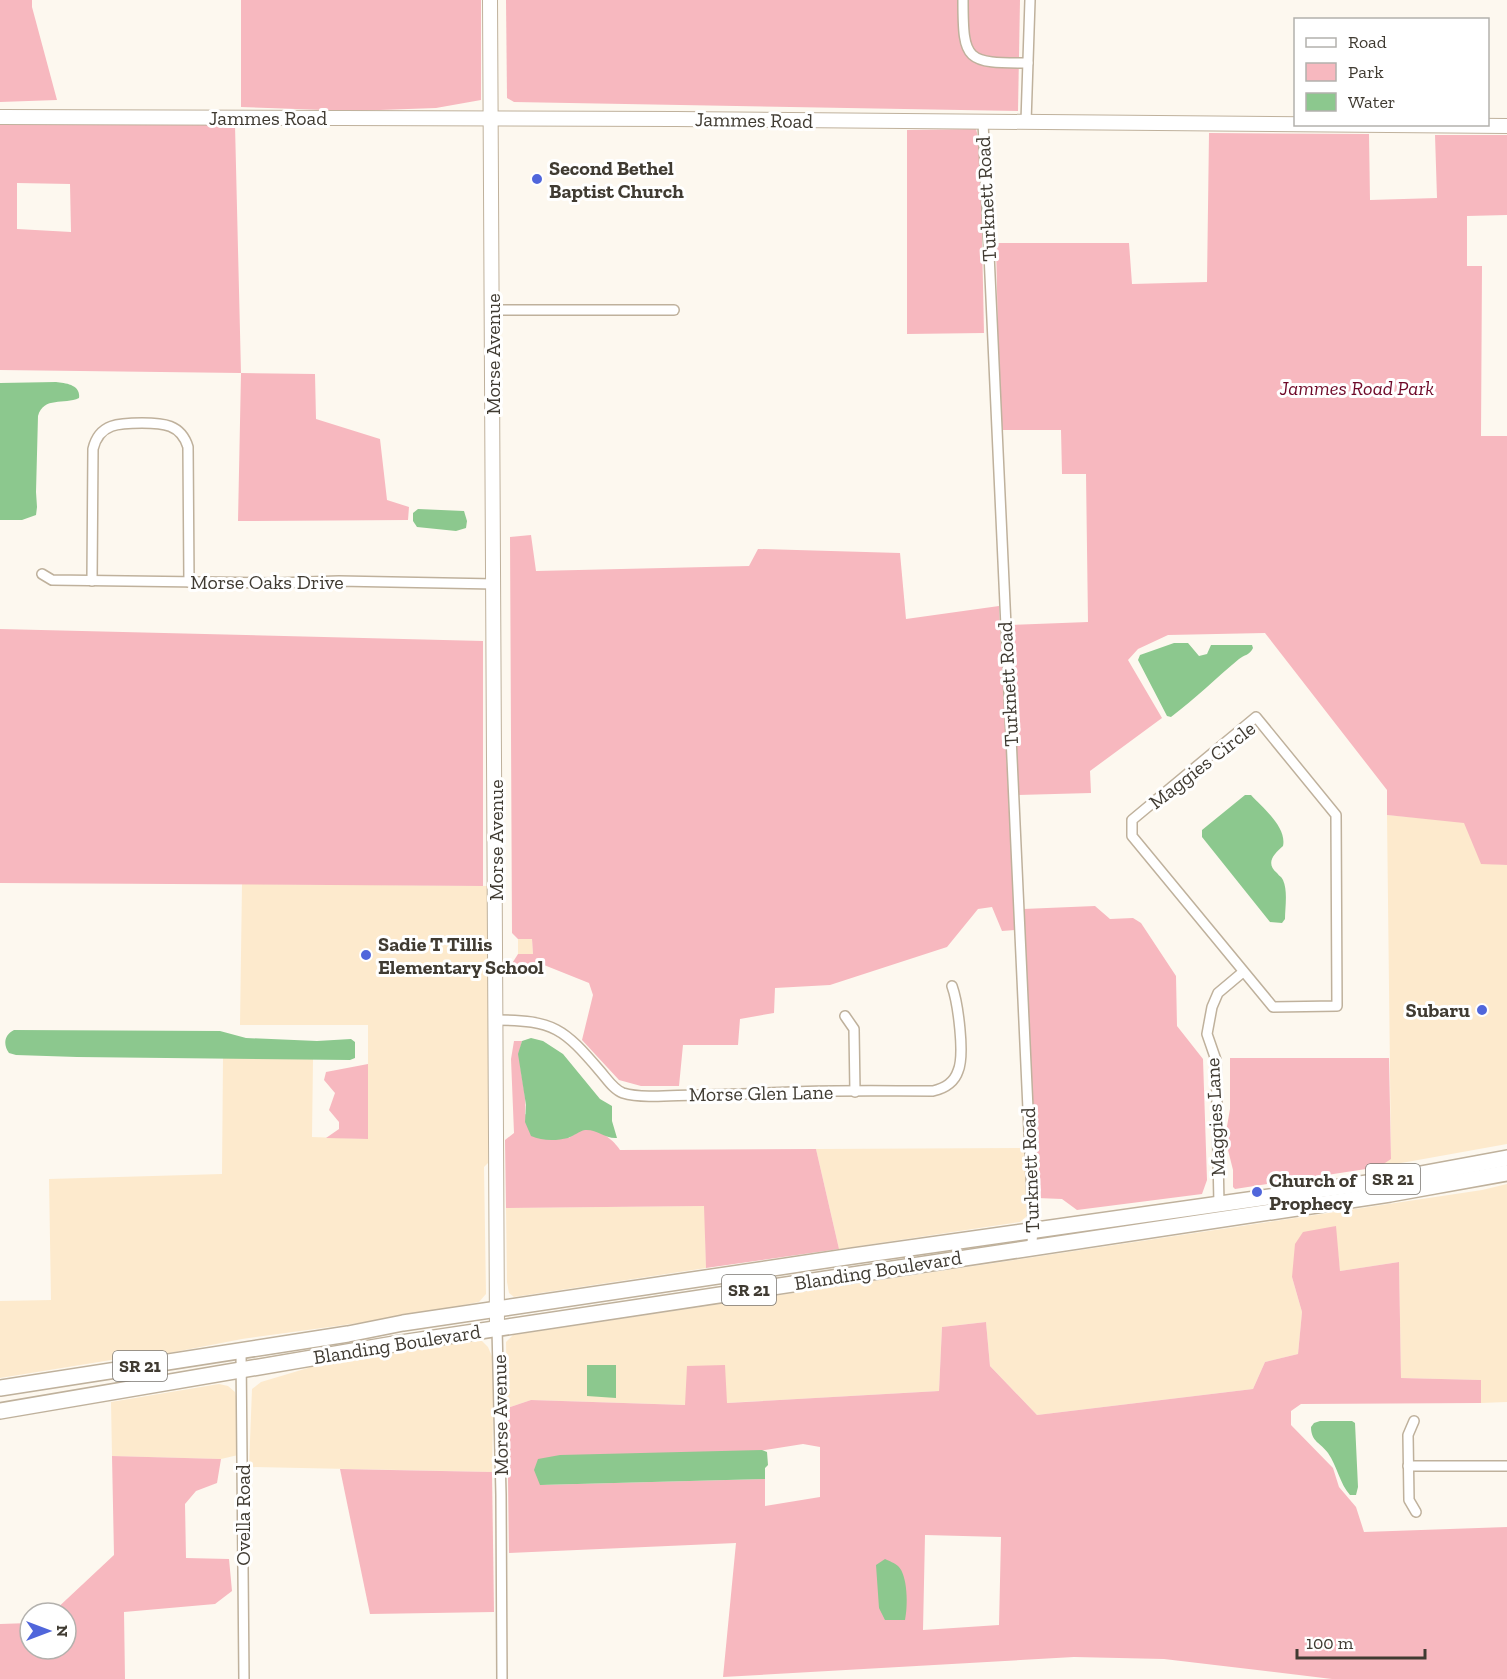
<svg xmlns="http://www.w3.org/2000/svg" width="1507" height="1679" viewBox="0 0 1507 1679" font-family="'Zilla Slab',serif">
	<rect width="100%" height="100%" fill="#fdf8ef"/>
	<g fill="#fdeacd">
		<path d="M1387,815L1465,822L1481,863L1507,865V1144L1379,1167L1391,1158Z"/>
		<path d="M242,884L491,886L488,1163L484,1167L486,1294L479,1302L403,1317L242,1339L128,1361L111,1360L0,1378V1301L51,1300L49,1179L222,1174L223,1057L313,1059L312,1137L368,1139V1025H240Z"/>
		<path d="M518,939H532L533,954H518Z"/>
		<path d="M1026,1148L1028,1201L1027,1216L1020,1222L839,1249L816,1149Z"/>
		<path d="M1507,1184V1402L1481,1403V1380L1401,1378L1399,1262L1340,1271L1335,1226L1292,1277L1302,1312L1298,1354L1265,1362L1253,1389L1037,1415L990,1366L986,1322L942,1327L939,1391L726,1403L688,1366L686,1405L531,1400L507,1408L506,1342L513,1335L1482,1190Z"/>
		<path d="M705,1206L706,1268L514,1297L509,1293L507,1282L506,1208Z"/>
		<path d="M481,1340L488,1347L494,1361L492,1472L249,1467L252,1389L261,1382L328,1362Z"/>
		<path d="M219,1384L228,1386L235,1392L238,1406V1455L221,1459L112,1456L111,1402Z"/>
	</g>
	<g fill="#f7b8bf" fill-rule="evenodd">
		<path d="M0,0H32V7L57,100L0,102Z"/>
		<path d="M241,0H481V100L436,108L352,111L241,107Z"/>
		<path d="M506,0H1020L1018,111L514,102L507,98Z"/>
		<path d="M0,125H235L241,373L315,374L316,419L380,439L387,500L409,507L408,520L238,521L241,373L0,370ZM17,183L70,184L71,232L17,229Z"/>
		<path d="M976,129L980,145L984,333L907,334V130Z"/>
		<path d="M1209,133L1369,134L1370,200L1437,198L1435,135H1507V215L1467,216V266H1482L1481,436H1507V865L1481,864L1464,823L1387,815V790L1265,633L1168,635L1138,649L1128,660L1162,718L1090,771L1091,793L1018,795L1009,625L1088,622L1086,474H1062L1061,430H1000L996,243H1129L1132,284L1207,282Z"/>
		<path d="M531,535L536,571L749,566L758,549L900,553L906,619L999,606L1015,930L1002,931L992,907L978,909L947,947L830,985L775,988L774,1013L740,1019L738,1045H683L679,1086H641L619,1080L582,1040L593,995L589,983L544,965H511L518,954H533L532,939H518L512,933L510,537Z"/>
		<path d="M0,629L483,641V886L0,883Z"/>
		<path d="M1095,906L1110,919L1133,918L1141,923L1176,976L1177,1026L1203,1059L1207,1180L1202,1194L1077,1210L1062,1199L1037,1198L1023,909Z"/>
		<path d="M514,1041H522C515,1065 528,1089 525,1114L569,1138C573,1135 578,1131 582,1130C597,1127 613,1139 620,1150L816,1149L839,1249L706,1268L704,1206L506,1208L505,1140L514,1133L511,1059Z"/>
		<path d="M1230,1058H1389L1391,1159L1379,1167L1235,1189L1233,1187V1170L1225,1138L1230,1109Z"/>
		<path d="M368,1064V1139L326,1138L339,1129V1122L329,1110L335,1093L324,1080L326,1072Z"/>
		<path d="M1336,1226L1340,1271L1399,1262L1401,1378L1481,1380V1403L1301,1404L1291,1411V1425L1333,1468L1339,1487L1356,1507L1364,1532L1507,1527V1679H1332L1164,1659L1074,1657L723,1677L736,1543L509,1553L507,1408L531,1400L685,1405L687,1366L725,1365L727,1403L939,1391L942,1327L986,1322L990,1366L1037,1415L1253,1389L1265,1362L1298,1354L1302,1312L1292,1277L1295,1244L1303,1232ZM803,1444L820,1447V1497L765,1506V1479L540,1485ZM925,1535L1001,1537L999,1625L923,1630Z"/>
		<path d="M112,1456L221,1459L217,1483L196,1491L185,1504L186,1558L229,1559L232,1591L215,1604L124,1612L125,1679H0V1624L30,1623V1649H66V1613H52L114,1555Z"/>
		<path d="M340,1469L492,1472L494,1612L370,1614Z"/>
	</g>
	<g fill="#8cc88e">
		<path d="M56,382C66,383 81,385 79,398C64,405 44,396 38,416L36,492L37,507L36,515L22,520H0V383Z"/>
		<path d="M418,509L464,511L467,521L466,528L456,531L417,527L413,521V513Z"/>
		<path d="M1174,643H1188L1199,656L1207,654L1211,645H1252L1253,648C1250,655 1244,655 1239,659C1216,678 1195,699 1171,717L1167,716L1138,660L1140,655Z"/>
		<path d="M1245,795H1251C1263,808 1287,827 1283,846C1274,854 1265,863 1277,873C1280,877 1281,876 1283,880C1288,891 1285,908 1285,919L1282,923L1270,922L1202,837V830Z"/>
		<path d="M14,1030L220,1031L246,1038L317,1041L351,1039L355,1042V1058L350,1060L77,1057L16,1055L9,1053C3,1045 4,1035 14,1030Z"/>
		<path d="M531,1038L543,1041L563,1054L600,1099L612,1106V1121L617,1138C605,1139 597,1129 585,1130C579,1131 574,1136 568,1138C556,1141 542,1141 531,1136L525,1122L526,1105L518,1054L522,1041Z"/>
		<path d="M587,1365H616V1398L587,1396Z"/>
		<path d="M1320,1421H1352L1355,1423L1358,1487L1356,1495H1350C1340,1484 1337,1466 1328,1453C1321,1443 1311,1442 1311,1427L1314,1423Z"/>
		<path d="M762,1450L767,1452L768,1465L765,1468V1479L540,1485L534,1470L538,1459L560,1455Z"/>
		<path d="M885,1559C889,1561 895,1563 898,1566C908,1575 908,1607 905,1620H885L879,1608L876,1565Z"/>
	</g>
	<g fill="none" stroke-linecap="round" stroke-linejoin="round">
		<defs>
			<g id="street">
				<path d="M963,0C963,62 966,63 1028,63"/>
				<path d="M983,122L1033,1219L1032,1246"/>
				<path d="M1026,122L1030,0"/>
				<path d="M493,310H674"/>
				<path d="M42,574L52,580L276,583L339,581L495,584"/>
				<path d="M92,581L93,449C99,423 120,423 142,423C163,423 181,424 188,447L189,582"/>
				<path d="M1256,717L1336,815L1337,1006L1273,1007L1132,836V820Z"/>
				<path d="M845,1016L854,1029L855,1092"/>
				<path d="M496,1020C554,1020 564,1029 600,1071C607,1079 614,1090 623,1093C643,1099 676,1095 696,1095C728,1095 760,1093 792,1092C839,1090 886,1091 933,1091C945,1088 954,1083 958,1071C965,1055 958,1003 952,986"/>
				<path d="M1219,1204L1216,1060L1207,1034L1212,1007L1218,993L1243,972"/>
				<path d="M497,1328L501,1495L502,1679"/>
				<path d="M241,1351L244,1679"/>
				<path d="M1414,1421L1408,1435L1409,1500L1416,1512"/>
				<path d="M1408,1466H1507"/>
			</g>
			<g id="secondary">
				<path d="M490,0L497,1328"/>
				<path d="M0,117L675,119L1507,126"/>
			</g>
			<g id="primary">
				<path d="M0,1388L348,1334L403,1323L853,1256L1388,1180L1507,1158"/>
				<path d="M0,1411L394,1344L1390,1194L1507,1173"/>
			</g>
		</defs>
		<use href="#street" stroke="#bfb19c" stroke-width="12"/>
		<use href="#secondary" stroke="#bfb19c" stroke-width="16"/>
		<use href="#primary" stroke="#bfb19c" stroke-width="18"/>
		<use href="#street" stroke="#fff" stroke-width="9"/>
		<use href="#secondary" stroke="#fff" stroke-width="14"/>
		<use href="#primary" stroke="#fff" stroke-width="15"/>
	</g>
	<g fill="#5066db" stroke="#fff" stroke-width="2">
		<circle cx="537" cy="179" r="6"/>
		<circle cx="366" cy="955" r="6"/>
		<circle cx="1482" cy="1010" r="6"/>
		<circle cx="1257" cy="1192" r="6"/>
	</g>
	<g text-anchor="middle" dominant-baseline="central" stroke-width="6" stroke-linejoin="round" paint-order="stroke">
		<g fill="#fff" stroke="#797670" stroke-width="1.5">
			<rect x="1366" y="1164" width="54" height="30" rx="4.5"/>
			<rect x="722" y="1275" width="54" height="30" rx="4.5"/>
			<rect x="113" y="1351" width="54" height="30" rx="4.5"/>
		</g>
		<g font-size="18" font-weight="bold" fill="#403b32">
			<text x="1393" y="1179">SR 21</text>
			<text x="749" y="1290">SR 21</text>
			<text x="140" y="1366">SR 21</text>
		</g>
		<g font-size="20" fill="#403b32" stroke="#fff">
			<text x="268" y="118">Jammes Road</text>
			<text transform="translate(754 120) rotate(1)">Jammes Road</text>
			<text transform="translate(986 199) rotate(-93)">Turknett Road</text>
			<text transform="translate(493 354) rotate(-90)">Morse Avenue</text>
			<text x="267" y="582">Morse Oaks Drive</text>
			<text transform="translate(1008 684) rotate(-93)">Turknett Road</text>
			<text transform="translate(1202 765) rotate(-38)">Maggies Circle</text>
			<text transform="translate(496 840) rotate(-90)">Morse Avenue</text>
			<text transform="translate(761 1093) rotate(-1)">Morse Glen Lane</text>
			<text transform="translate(1215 1117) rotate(-93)">Maggies Lane</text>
			<text transform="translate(1030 1170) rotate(-92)">Turknett Road</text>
			<text transform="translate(878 1270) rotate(-9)">Blanding Boulevard</text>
			<text transform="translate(397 1344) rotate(-9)">Blanding Boulevard</text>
			<text transform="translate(500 1415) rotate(-91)">Morse Avenue</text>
			<text transform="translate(243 1515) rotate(-90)">Ovella Road</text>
		</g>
		<g font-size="20" font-weight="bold" fill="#403b32" stroke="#fff" text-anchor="start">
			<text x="549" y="168">Second Bethel<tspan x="549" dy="23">Baptist Church</tspan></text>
			<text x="378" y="944">Sadie T Tillis<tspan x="378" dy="23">Elementary School</tspan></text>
			<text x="1470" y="1010" text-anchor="end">Subaru</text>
			<text x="1269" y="1180">Church of<tspan x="1269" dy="23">Prophecy</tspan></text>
		</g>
		<g font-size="20" font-style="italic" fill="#6e0928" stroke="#fff">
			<text x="1357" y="388">Jammes Road Park</text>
		</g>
	</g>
	<rect x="1294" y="18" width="195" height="108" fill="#ffffff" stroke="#b3b1ad" stroke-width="1.5"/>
	<rect x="1306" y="38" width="30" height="9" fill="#ffffff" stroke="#b3b1ad" stroke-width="1.5"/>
	<text x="1348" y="48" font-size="18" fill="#403b32">Road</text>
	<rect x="1306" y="63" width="30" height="18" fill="#f7b8bf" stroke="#b3b1ad" stroke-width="1.5"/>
	<text x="1348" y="78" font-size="18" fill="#403b32">Park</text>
	<rect x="1306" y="93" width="30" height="18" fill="#8cc88e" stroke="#b3b1ad" stroke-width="1.5"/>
	<text x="1348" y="108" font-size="18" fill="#403b32">Water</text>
	<g transform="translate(48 1631) rotate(90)"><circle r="28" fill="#ffffff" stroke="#b3b1ad" stroke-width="1.5"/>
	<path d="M0-4.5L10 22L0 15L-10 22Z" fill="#5066db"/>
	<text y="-9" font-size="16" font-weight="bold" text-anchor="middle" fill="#403b32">N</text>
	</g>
	<path d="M1297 1649v9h128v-9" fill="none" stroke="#403b32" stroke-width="3"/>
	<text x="1306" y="1649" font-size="18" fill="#403b32" stroke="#ffffff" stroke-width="4.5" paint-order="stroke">100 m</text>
</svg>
